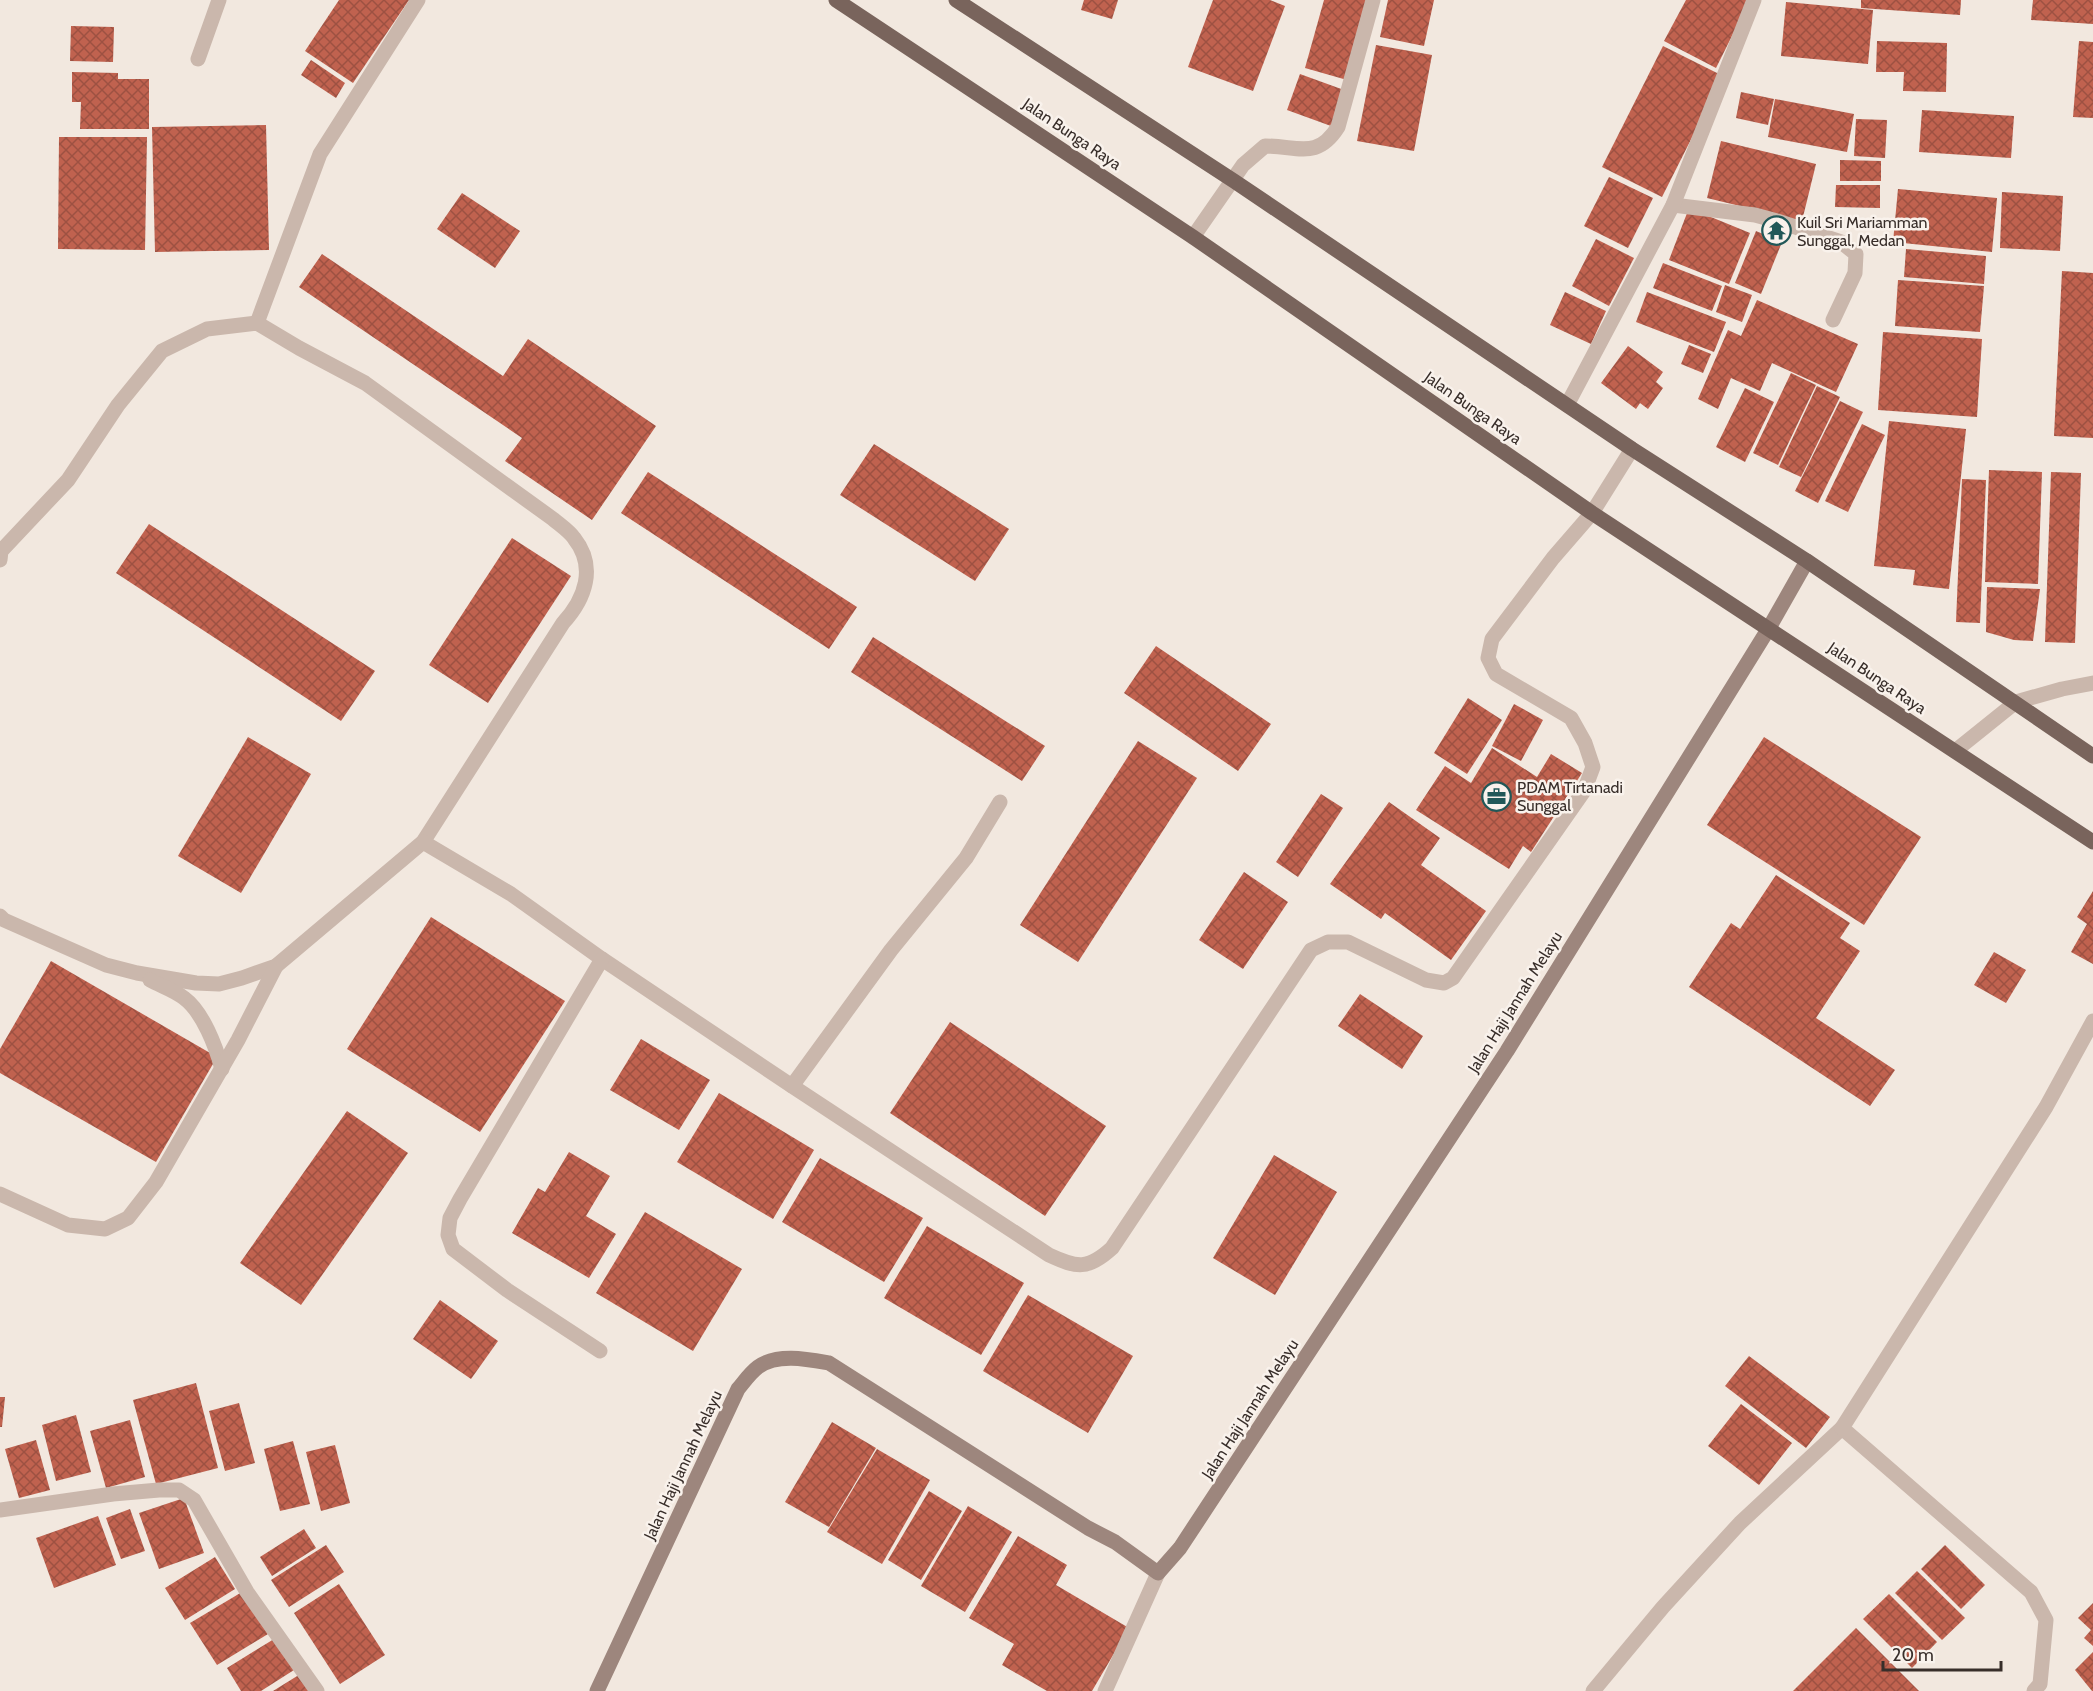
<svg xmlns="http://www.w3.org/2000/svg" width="2093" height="1691" viewBox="0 0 2093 1691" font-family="Cabin,sans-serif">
	<defs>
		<pattern id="building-cross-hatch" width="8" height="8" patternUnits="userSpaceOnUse" patternTransform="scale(1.5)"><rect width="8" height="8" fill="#c0624f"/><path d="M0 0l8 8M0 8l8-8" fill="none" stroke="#9d5142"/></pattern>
	</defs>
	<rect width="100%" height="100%" fill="#f2e8df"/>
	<g fill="url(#building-cross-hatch)">
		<path d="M339,0H409L353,83L305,51Z"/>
		<path d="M1084,0H1118L1112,19L1081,10Z"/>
		<path d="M1213,0H1270L1285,6L1253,91L1188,67Z"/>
		<path d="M1324,0H1369L1347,80L1305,68Z"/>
		<path d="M1388,0H1434L1424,46L1380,37Z"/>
		<path d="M1686,0H1750L1716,68L1664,41Z"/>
		<path d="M1861,0H1961L1960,15L1861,8Z"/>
		<path d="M2033,0H2093V24L2031,20Z"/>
		<path d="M1786,2L1873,10L1868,64L1781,56Z"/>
		<path d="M71,26L114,27L113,62L70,61Z"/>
		<path d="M1877,41L1947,43L1946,92L1903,91L1904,72H1876Z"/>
		<path d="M2079,41L2093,42V118L2073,117Z"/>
		<path d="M1376,45L1432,55L1414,151L1357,141Z"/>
		<path d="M1663,46L1723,76L1662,197L1602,167Z"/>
		<path d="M311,60L345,83L336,98L301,75Z"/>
		<path d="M72,72L118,73V79H149V129H80L81,102H72Z"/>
		<path d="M1300,74L1344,90L1331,126L1287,110Z"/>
		<path d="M1741,92L1774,99L1768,125L1736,118Z"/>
		<path d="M1775,99L1854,114L1847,152L1768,137Z"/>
		<path d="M1922,110L2014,116L2011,158L1919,152Z"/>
		<path d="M1856,119L1887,120L1885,158L1854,156Z"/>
		<path d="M266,125L269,250L155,252L152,127Z"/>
		<path d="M59,137H147L145,250L58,249Z"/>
		<path d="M1721,141L1816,164L1802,221L1707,198Z"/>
		<path d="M1840,160L1881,161V181H1840Z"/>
		<path d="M1609,177L1653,198L1628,248L1584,226Z"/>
		<path d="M1836,185H1880V208L1835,207Z"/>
		<path d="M1898,189L1997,198L1992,252L1893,242Z"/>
		<path d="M2002,192L2063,196L2060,251L2000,248Z"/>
		<path d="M462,193L520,231L495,268L437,229Z"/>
		<path d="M1689,208L1750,233L1729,284L1669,260Z"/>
		<path d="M1756,231L1782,242L1761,294L1735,283Z"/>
		<path d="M1596,239L1634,258L1609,306L1572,286Z"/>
		<path d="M1906,249L1986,256L1984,284L1904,277Z"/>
		<path d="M322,254L503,376L528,339L656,426L592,520L505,461L522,438L299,287Z"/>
		<path d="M1663,263L1722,286L1712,311L1653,288Z"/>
		<path d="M2062,271L2093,273V438L2054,436Z"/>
		<path d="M1898,280L1984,286L1980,332L1895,326Z"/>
		<path d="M1725,285L1752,295L1742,322L1716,312Z"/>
		<path d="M1565,292L1606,311L1591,344L1550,325Z"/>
		<path d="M1647,292L1726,322L1714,352L1636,322Z"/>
		<path d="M1757,300L1858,344L1836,392L1772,363L1760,391L1731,378L1718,409L1698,399L1728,330L1741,336Z"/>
		<path d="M1883,332L1982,339L1977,417L1878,410Z"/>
		<path d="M1689,345L1711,354L1703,373L1681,364Z"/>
		<path d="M1628,346L1663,372L1656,382L1663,388L1648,409L1640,403L1636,409L1601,383Z"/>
		<path d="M1791,373L1816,385L1778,465L1753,453Z"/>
		<path d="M1817,386L1840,397L1801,477L1779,467Z"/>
		<path d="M1745,388L1774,402L1745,462L1716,447Z"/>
		<path d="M1840,401L1863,412L1818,503L1795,491Z"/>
		<path d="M1889,421L1966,429L1949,589L1913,585L1915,570L1874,566Z"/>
		<path d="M1862,424L1885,435L1848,512L1825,501Z"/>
		<path d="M874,444L1009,529L975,581L840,495Z"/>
		<path d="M1989,470L2042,472L2038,584L1985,582Z"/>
		<path d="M648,472L857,607L829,649L621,513Z"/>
		<path d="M2051,472L2081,473L2075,643L2045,642Z"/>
		<path d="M1962,479L1986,480L1980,623L1956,622Z"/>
		<path d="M149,524L375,671L341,721L116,573Z"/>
		<path d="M512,538L571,576L488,703L429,665Z"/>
		<path d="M1987,587L2040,589L2033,641L2014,640L1986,632Z"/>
		<path d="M873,637L1045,746L1022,781L851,672Z"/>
		<path d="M1156,646L1271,724L1238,771L1124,693Z"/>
		<path d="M1468,698L1502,720L1467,774L1434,753Z"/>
		<path d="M1514,704L1543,720L1521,761L1492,746Z"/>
		<path d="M248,737L311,774L241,893L178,856Z"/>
		<path d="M1764,737L1921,837L1864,925L1707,825Z"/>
		<path d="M1138,741L1197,778L1078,962L1020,925Z"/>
		<path d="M1492,748L1537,777L1551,754L1582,773L1531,852L1523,846L1509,869L1416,810L1445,766L1471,783Z"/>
		<path d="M1321,794L1343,808L1298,877L1276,862Z"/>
		<path d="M1389,802L1440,838L1421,865L1486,911L1451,960L1385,913L1381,919L1330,884Z"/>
		<path d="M1244,872L1288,902L1243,969L1199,940Z"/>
		<path d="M1776,875L1850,923L1840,938L1860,951L1816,1018L1895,1070L1870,1106L1689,987L1731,923L1740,929Z"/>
		<path d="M2093,891V964L2071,952L2087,924L2077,917Z"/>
		<path d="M431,917L565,1001L480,1132L347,1049Z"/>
		<path d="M1994,952L2026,970L2006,1003L1974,985Z"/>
		<path d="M51,961L217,1057L156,1162L0,1073V1049Z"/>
		<path d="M1360,994L1423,1036L1402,1069L1338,1026Z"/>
		<path d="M950,1022L1106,1126L1045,1216L890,1113Z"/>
		<path d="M641,1039L710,1080L679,1130L610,1090Z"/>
		<path d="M719,1093L814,1150L773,1219L677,1162Z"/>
		<path d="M347,1111L408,1153L301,1305L240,1263Z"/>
		<path d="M569,1152L610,1176L586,1216L616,1234L589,1278L512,1233L538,1188L545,1192Z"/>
		<path d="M1274,1155L1337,1192L1275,1295L1213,1258Z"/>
		<path d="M820,1158L923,1218L884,1282L782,1222Z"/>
		<path d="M645,1212L742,1269L693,1351L596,1293Z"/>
		<path d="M927,1226L1024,1283L981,1355L884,1298Z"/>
		<path d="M1028,1295L1133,1356L1088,1433L983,1371Z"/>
		<path d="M440,1300L498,1341L471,1379L413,1339Z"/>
		<path d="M1749,1356L1830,1417L1806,1448L1725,1386Z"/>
		<path d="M196,1383L218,1468L156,1484L133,1400Z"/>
		<path d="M0,1397H5L2,1427H0Z"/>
		<path d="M239,1403L255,1463L225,1471L209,1411Z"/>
		<path d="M1741,1404L1792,1443L1759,1485L1708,1446Z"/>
		<path d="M76,1415L91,1472L56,1481L42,1425Z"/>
		<path d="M130,1420L145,1477L106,1488L90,1431Z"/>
		<path d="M832,1422L876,1448L829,1527L785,1502Z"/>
		<path d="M36,1440L50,1490L19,1498L5,1449Z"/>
		<path d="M293,1441L310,1504L280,1511L264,1449Z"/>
		<path d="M335,1445L350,1503L321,1511L306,1452Z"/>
		<path d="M877,1449L930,1480L882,1564L827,1532Z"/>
		<path d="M929,1491L962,1511L921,1580L888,1560Z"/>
		<path d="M184,1498L204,1553L159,1569L139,1513Z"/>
		<path d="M968,1506L1012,1532L965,1612L921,1586Z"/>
		<path d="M130,1509L145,1551L121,1559L106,1518Z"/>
		<path d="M98,1516L116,1565L54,1588L36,1538Z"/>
		<path d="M304,1529L316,1548L272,1576L260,1557Z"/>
		<path d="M1018,1536L1067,1565L1056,1585L1129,1628L1092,1691H1047L1002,1665L1014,1644L969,1618Z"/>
		<path d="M326,1545L344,1572L289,1607L271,1580Z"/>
		<path d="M1945,1545L1985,1585L1961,1609L1921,1569Z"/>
		<path d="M215,1557L235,1589L185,1620L165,1588Z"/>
		<path d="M1917,1571L1965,1618L1942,1640L1895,1593Z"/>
		<path d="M339,1584L385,1655L340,1684L294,1613Z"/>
		<path d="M242,1592L268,1634L217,1665L190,1623Z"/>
		<path d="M1889,1594L1937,1642L1912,1668L1863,1619Z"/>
		<path d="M2093,1603V1646L2084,1638L2091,1630L2078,1618Z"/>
		<path d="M1856,1628L1919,1691H1793Z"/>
		<path d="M274,1639L294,1670L261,1691H241L227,1668Z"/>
		<path d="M2093,1652V1691H2092L2075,1670Z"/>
		<path d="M302,1673L313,1691H273Z"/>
	</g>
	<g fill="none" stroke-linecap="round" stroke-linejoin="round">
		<g stroke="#cab7ac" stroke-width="15">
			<path d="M1193,237L1243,165L1265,146C1299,146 1317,160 1338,127L1373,0"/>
			<path d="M257,323L320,154L418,0"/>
			<path d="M0,560L1,551L68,480L118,405L162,351L207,329L257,323L299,348L365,383L553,519C560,525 569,531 574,538C597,567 585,599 563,623L423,842L276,966L242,978L219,984L196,983L137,973L106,965L4,920L0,916"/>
			<path d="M423,842L511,894L602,959L792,1086L1049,1255C1077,1268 1088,1270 1112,1248L1311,950L1328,942H1348L1426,980L1444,983L1453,978L1584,791L1593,767L1585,743L1571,718L1496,674L1488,658L1492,639L1553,558L1592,513L1632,449"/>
			<path d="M150,980C161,986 174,990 184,998C203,1012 216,1047 222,1069"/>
			<path d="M792,1086L891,950L966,858L1000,802"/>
			<path d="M0,1194L68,1225L105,1229L128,1218L156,1182L238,1040L276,966"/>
			<path d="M600,1351L507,1290L453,1249L448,1235L450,1218L460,1199L602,959"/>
		</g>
		<g stroke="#cab7ac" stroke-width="15">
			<path d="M198,59L219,0"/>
			<path d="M1673,205L1755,215L1777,221L1841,242L1856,254L1855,273L1833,320"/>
			<path d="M1567,405L1673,205L1754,0"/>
			<path d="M1955,751L2016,702L2062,689L2093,683"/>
			<path d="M0,1510L113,1494L159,1490H179L194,1500L247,1592L317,1691"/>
			<path d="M1105,1691L1158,1573"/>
			<path d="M1593,1691L1663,1607L1740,1523L1842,1428"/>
			<path d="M2034,1691L2040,1684L2046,1620L2031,1592L1842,1428L2046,1107L2093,1021"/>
		</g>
		<path stroke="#9d867d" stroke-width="15" d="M597,1691L738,1389C744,1382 750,1373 758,1367C777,1353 807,1359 829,1363L1088,1528L1115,1542L1158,1573L1180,1548L1507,1051L1769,628L1807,561"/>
		<g stroke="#79645c" stroke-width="15">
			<path d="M836,0L1193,237L1592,513L2093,842"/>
			<path d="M956,0L1234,181L1632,449L1807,561L2093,756"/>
		</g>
	</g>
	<defs>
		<symbol id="temple-ring" viewBox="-11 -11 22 22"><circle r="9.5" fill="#f9f2ec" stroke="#215858" stroke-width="1.5"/><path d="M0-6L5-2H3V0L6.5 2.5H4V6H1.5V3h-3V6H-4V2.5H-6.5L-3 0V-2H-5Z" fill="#215858"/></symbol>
		<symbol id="office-ring" viewBox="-11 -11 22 22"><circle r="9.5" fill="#f9f2ec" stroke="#215858" stroke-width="1.5"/><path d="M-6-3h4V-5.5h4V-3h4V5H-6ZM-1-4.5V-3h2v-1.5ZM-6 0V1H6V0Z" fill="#215858"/></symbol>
	</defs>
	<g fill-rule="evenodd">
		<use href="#temple-ring" x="1760" y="214" width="33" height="33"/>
		<use href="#office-ring" x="1480" y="780" width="33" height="33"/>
	</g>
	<g text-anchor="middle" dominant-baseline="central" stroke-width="5" stroke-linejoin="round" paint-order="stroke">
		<g font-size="16" fill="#382e2a" stroke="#f9f2ec">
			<text transform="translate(1072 134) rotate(34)">Jalan Bunga Raya</text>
			<text transform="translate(1473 408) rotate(35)">Jalan Bunga Raya</text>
			<text transform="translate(1877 678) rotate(34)">Jalan Bunga Raya</text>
			<text transform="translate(1515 1002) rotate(-58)">Jalan Haji Jannah Melayu</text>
			<text transform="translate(1250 1409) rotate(-57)">Jalan Haji Jannah Melayu</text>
			<text transform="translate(683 1465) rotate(-65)">Jalan Haji Jannah Melayu</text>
		</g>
		<g font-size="16" fill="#382e2a" stroke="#f9f2ec" text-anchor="start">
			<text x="1797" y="222">Kuil Sri Mariamman<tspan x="1797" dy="18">Sunggal, Medan</tspan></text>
			<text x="1517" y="787">PDAM Tirtanadi<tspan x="1517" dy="18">Sunggal</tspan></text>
		</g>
	</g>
	<path d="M1883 1661v9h118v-9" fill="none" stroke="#382e2a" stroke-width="3"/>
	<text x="1892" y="1661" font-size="18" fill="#382e2a" stroke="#f9f2ec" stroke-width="4.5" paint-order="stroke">20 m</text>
</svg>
